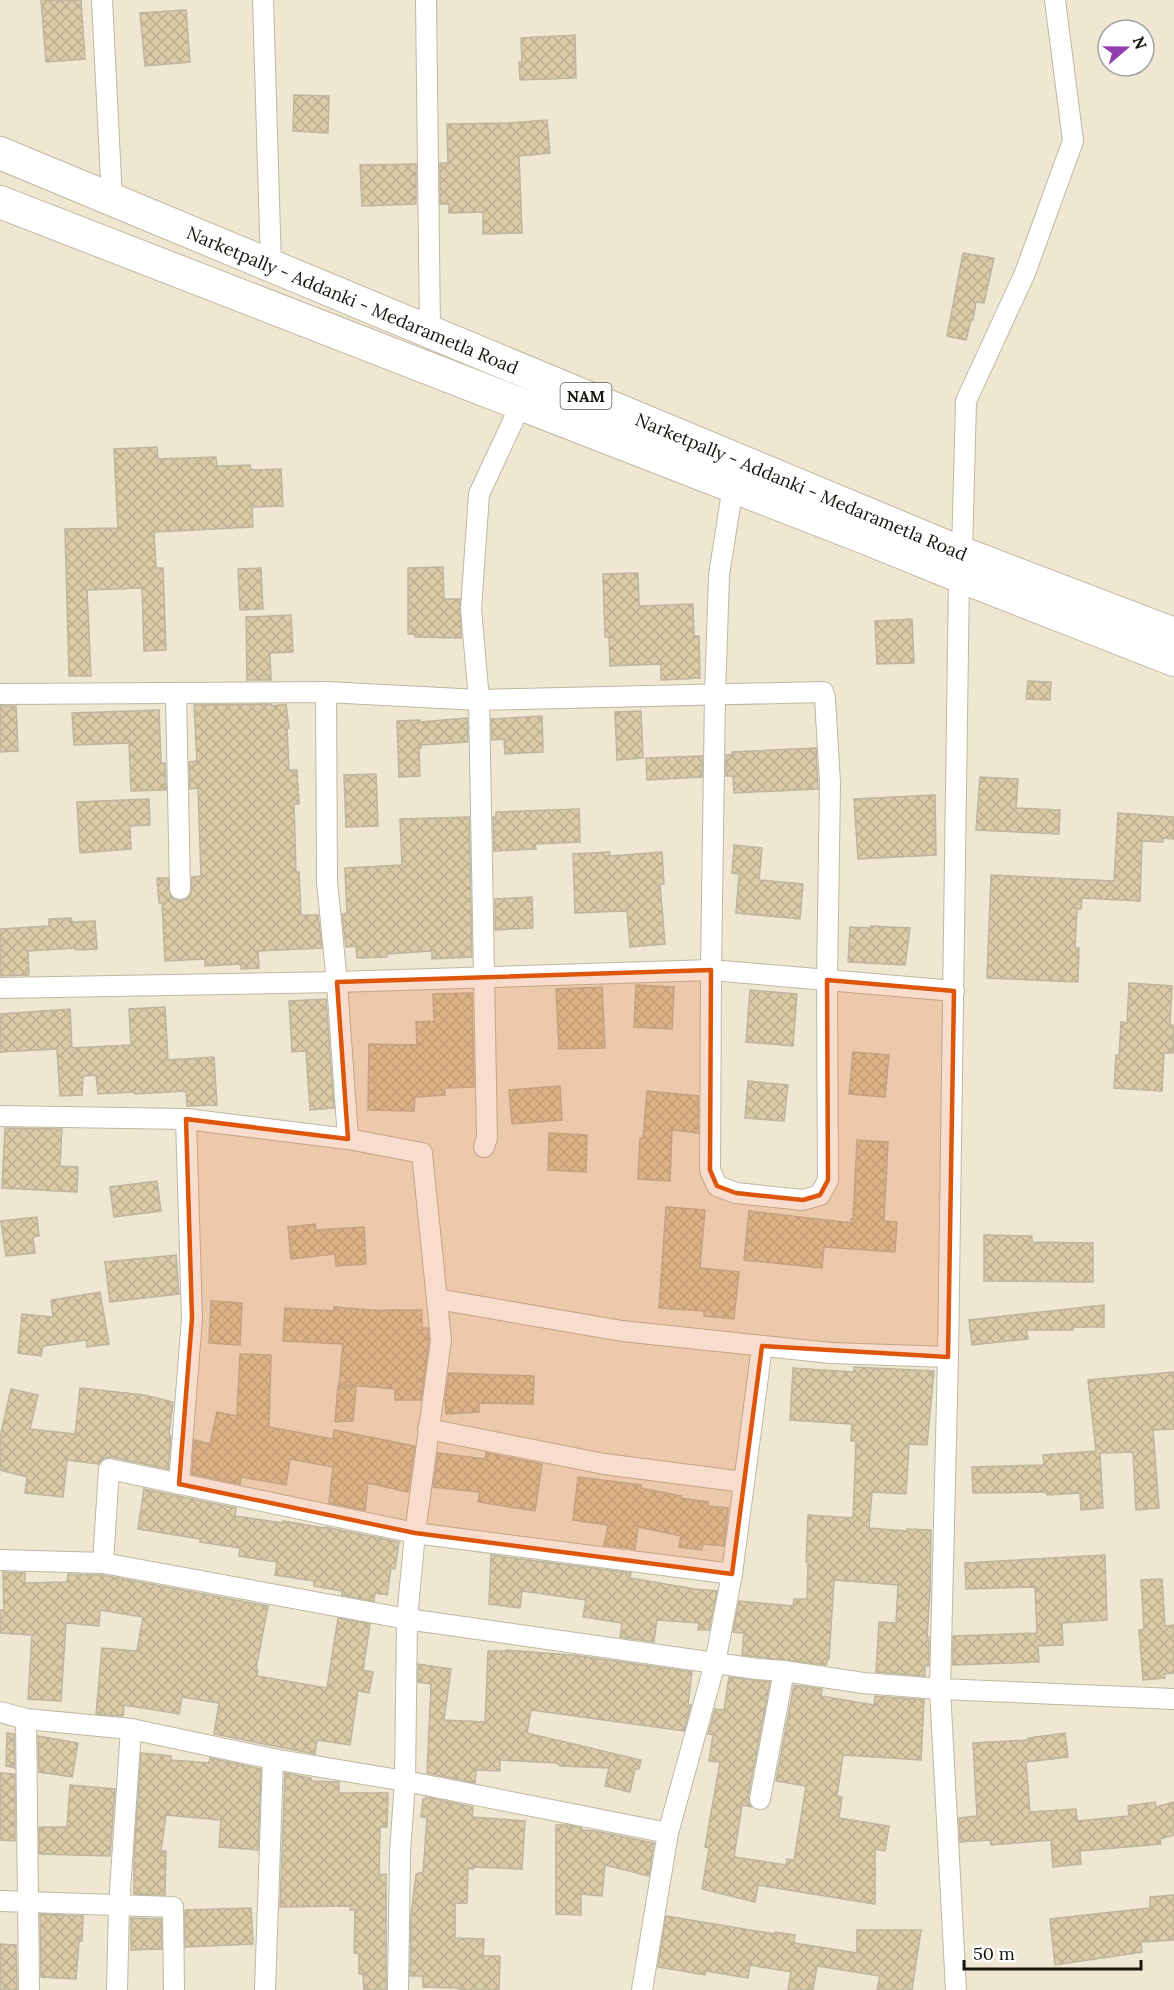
<svg xmlns="http://www.w3.org/2000/svg" width="1174" height="1990" viewBox="0 0 1174 1990" font-family="Lora,serif">
	<defs>
		<pattern id="building-cross-hatch" width="8" height="8" patternUnits="userSpaceOnUse" patternTransform="scale(1.5)"><rect width="8" height="8" fill="#dbcba7"/><path d="M0 0l8 8M0 8l8-8" fill="none" stroke="#bbad8f"/></pattern>
	</defs>
	<rect width="100%" height="100%" fill="#f0e7d2"/>
	<g fill="url(#building-cross-hatch)" stroke="#beb5a1" stroke-width="1.5">
		<path d="M41,0H81L85,59L46,62Z"/>
		<path d="M186,10L190,62L145,66L140,13Z"/>
		<path d="M575,35L576,78L520,80L519,62H522L521,38Z"/>
		<path d="M294,95L329,96L328,133L293,131Z"/>
		<path d="M547,120L550,153L519,156L522,233L483,234V212L449,213V204H440V163H448L447,124L508,123Z"/>
		<path d="M416,164V204L362,206L360,165Z"/>
		<path d="M963,253L994,258L984,303L976,302L973,320H971L966,340L947,336Z"/>
		<path d="M157,447L158,459L216,457L217,466L250,465L251,470L281,469L283,506L252,507L253,527L154,532L156,568H163L166,650L144,651L142,588L87,590L91,676H69L65,529L118,528L114,449Z"/>
		<path d="M443,567L444,599H460L461,638L415,637V634H408V568Z"/>
		<path d="M261,568L263,609L240,610L238,569Z"/>
		<path d="M638,573L639,606L693,604L694,636H699L700,678L661,680V664L610,666L609,637H605L603,574Z"/>
		<path d="M291,615L293,652L270,653L271,680H247L246,617Z"/>
		<path d="M912,619L914,663L877,664L875,621Z"/>
		<path d="M1028,681L1051,682L1050,700L1026,699Z"/>
		<path d="M272,704V706L286,704L289,728H287L289,770H297L299,804H294L296,872H299L301,915H318L322,948L258,951L259,968L241,969V964L205,966V959L165,961L162,903H159L157,878H168L170,895L175,900L181,901L187,899L191,894L192,877L201,876L198,788L190,789L189,762L197,761L194,705Z"/>
		<path d="M0,706H16L18,751L0,752Z"/>
		<path d="M159,710L161,763H165L166,790L131,791L129,743L74,745L72,713Z"/>
		<path d="M641,711L643,758L617,760L615,712Z"/>
		<path d="M542,716L543,752L505,754L504,739L492,740L491,719Z"/>
		<path d="M467,718L468,742L421,745V748H419L420,776L399,777L397,721L420,720V722Z"/>
		<path d="M816,748L818,789L734,793L733,776H726V755H732V752Z"/>
		<path d="M702,756V777L647,780L646,758Z"/>
		<path d="M376,774L378,826L346,827L344,775Z"/>
		<path d="M980,777L1018,779L1016,808L1060,810L1059,834L976,830Z"/>
		<path d="M935,795L936,855L858,859L854,799Z"/>
		<path d="M149,799L150,825L130,826L131,849L80,853L77,802Z"/>
		<path d="M579,809L580,842L535,844L536,849L494,851L493,817H496V812Z"/>
		<path d="M1118,813L1174,817V839L1163,838V842L1142,841L1140,901L1082,898L1081,909H1077L1075,948H1079L1078,982L987,978L991,875L1114,881Z"/>
		<path d="M469,817L472,957L432,959V951L387,954V957L357,958L356,946L346,947L342,914L347,913L345,868L402,865L400,819Z"/>
		<path d="M734,845L762,848L759,880L803,884L800,919L736,913L739,874L732,873Z"/>
		<path d="M610,852V856L662,852L664,884H660L665,944L630,947L627,911L575,913L573,854Z"/>
		<path d="M532,897L533,928L495,930V899Z"/>
		<path d="M71,918L72,922L95,921L97,949L76,950V948L28,951L29,975L0,976V929L49,926V919Z"/>
		<path d="M871,926L910,928L905,965L848,962L850,927L871,928Z"/>
		<path d="M1129,983L1172,986L1170,1025H1174L1173,1053H1164L1162,1091L1114,1088L1116,1055L1119,1056L1121,1022L1127,1023Z"/>
		<path d="M636,985L674,987L672,1029L634,1027Z"/>
		<path d="M602,987L605,1048L559,1049L556,989Z"/>
		<path d="M750,990L797,994L793,1046L746,1042Z"/>
		<path d="M472,993L474,1087L445,1088V1095L415,1097L414,1111L368,1110L369,1044L417,1045L416,1022L434,1021L433,994Z"/>
		<path d="M326,999L334,1108L310,1110L306,1051L292,1052L289,1001Z"/>
		<path d="M165,1007L168,1060L214,1057L217,1105L187,1106L186,1091L135,1094V1092L98,1094L96,1075L83,1076L82,1095L60,1096L57,1049L0,1052V1014L70,1009L72,1048L131,1045L129,1009Z"/>
		<path d="M853,1052L889,1055L885,1097L849,1094Z"/>
		<path d="M748,1081L788,1085L784,1121L745,1118Z"/>
		<path d="M560,1086L562,1120L512,1124L509,1090Z"/>
		<path d="M647,1091L698,1096V1133L672,1130L670,1181L638,1179L640,1138H643Z"/>
		<path d="M5,1128L62,1129L60,1166L78,1167L77,1192L2,1188Z"/>
		<path d="M549,1133L587,1135L586,1172L548,1170Z"/>
		<path d="M857,1140L888,1142L884,1221L897,1222L895,1252L824,1247L822,1268L744,1260L749,1211L851,1223V1219H853Z"/>
		<path d="M157,1181L161,1211L114,1217L110,1187Z"/>
		<path d="M666,1207L705,1210L700,1268L739,1272L734,1319L704,1316V1311L659,1308Z"/>
		<path d="M37,1217L39,1236L33,1237L35,1253L6,1256L1,1221Z"/>
		<path d="M315,1224L316,1230L364,1227L366,1264L336,1266L335,1254L291,1259L288,1227Z"/>
		<path d="M984,1235L1032,1236V1242L1093,1243V1282L984,1281Z"/>
		<path d="M176,1255L179,1294L110,1302L105,1262Z"/>
		<path d="M100,1292L109,1344L87,1347L86,1340L43,1346L41,1356L18,1353L22,1314L53,1317L51,1300Z"/>
		<path d="M211,1301L242,1303L240,1345L209,1343Z"/>
		<path d="M1104,1305V1327H1073V1330H1026L1028,1339L972,1345L969,1320Z"/>
		<path d="M334,1307L384,1311V1310H422V1328H428L429,1340L421,1400H395V1389L339,1384L343,1344L283,1341L285,1308L334,1311Z"/>
		<path d="M240,1354L271,1355L269,1427L333,1439L334,1430L415,1446L408,1492L368,1483L365,1510L329,1503L333,1467L290,1459L286,1485L241,1477L240,1484L192,1474L194,1440L210,1444L217,1412L237,1416Z"/>
		<path d="M854,1367L934,1371L927,1445L909,1444L906,1494L872,1492L869,1528L907,1531V1529L931,1530L930,1591L927,1638L929,1637V1666H925V1676L876,1672L879,1622L896,1623L898,1585L834,1580L829,1659H828L826,1665L742,1655L744,1633L733,1632L739,1601L793,1606L794,1599H807L808,1562H806L808,1515L853,1518L856,1441H851L852,1424L790,1420L793,1368L854,1372Z"/>
		<path d="M1174,1372V1429L1153,1430L1159,1508L1136,1510L1133,1452L1100,1453L1103,1508L1081,1510L1080,1493L1047,1495L1046,1492L973,1493L972,1467L1044,1465L1043,1455L1096,1451L1088,1380Z"/>
		<path d="M449,1373L534,1376L533,1404L479,1403V1412L446,1414L445,1400Z"/>
		<path d="M338,1386L356,1387L353,1421L335,1422Z"/>
		<path d="M80,1388L144,1395L173,1402L169,1434L171,1436L168,1469L111,1457L104,1458L98,1464L67,1460L63,1497L25,1493L27,1477L0,1470V1437L11,1389L38,1395L30,1429L75,1434Z"/>
		<path d="M438,1453L485,1459L486,1453L542,1464L535,1511L478,1502L480,1492L433,1487Z"/>
		<path d="M578,1477L641,1485V1488L681,1496L680,1498L708,1502V1506L728,1508L724,1546L703,1544L702,1550L679,1547L681,1536L638,1527L635,1549L604,1545L608,1525L573,1520Z"/>
		<path d="M144,1489L236,1508L235,1516L283,1523V1521L324,1528L326,1527L399,1542L395,1569L391,1568L387,1595L375,1593L374,1601L342,1595V1591L314,1586V1581L275,1575L277,1562L239,1556L240,1548L200,1542V1539L138,1529Z"/>
		<path d="M491,1555L631,1573L630,1578L695,1589L717,1591L709,1630H698L699,1623L657,1620L654,1642L620,1637L622,1623L583,1617L586,1600L522,1591L520,1608L489,1604Z"/>
		<path d="M1105,1555L1107,1620L1062,1623L1063,1645L1038,1646L1039,1662L953,1665V1636L1037,1633L1035,1587L966,1589L965,1563Z"/>
		<path d="M3,1572L25,1573V1583L67,1582L68,1574L102,1575L268,1606L256,1669L258,1670L257,1676L327,1688L338,1618L370,1624L363,1670L373,1672L369,1693L358,1691L350,1745L317,1740L315,1754L214,1734L219,1703L182,1697L179,1714L124,1705L123,1716L96,1714L102,1648L137,1651L143,1617L100,1610L99,1626L66,1623L61,1701L28,1699L32,1635L0,1633V1610H4Z"/>
		<path d="M1162,1579L1165,1626L1174,1625V1673L1164,1674L1165,1678L1143,1680L1139,1630L1144,1629L1141,1580Z"/>
		<path d="M506,1650L572,1655L692,1672L688,1705H691L684,1731L531,1710L527,1733L641,1760L639,1769H635L630,1792L605,1786L609,1768L560,1766L557,1763L500,1760V1771L476,1770L475,1783L427,1773L431,1684L418,1682V1664L451,1669L444,1720L485,1722L488,1651H506Z"/>
		<path d="M729,1677L770,1682L748,1797L751,1807L742,1805L734,1857L786,1865L787,1859L794,1860L806,1786L776,1781L794,1685L822,1689L821,1696L874,1705L875,1696L924,1700L921,1760L843,1755L837,1796L842,1797L839,1818L889,1826L885,1851L875,1849V1904L758,1885L755,1902L702,1889L709,1848L705,1847L720,1762L709,1761L713,1735L708,1734L715,1709L724,1710Z"/>
		<path d="M7,1733L14,1734L15,1768L6,1766Z"/>
		<path d="M1065,1733L1068,1757L1026,1762L1030,1812L1076,1809L1077,1821L1129,1816L1128,1806L1155,1802L1156,1807L1174,1802V1835L1160,1839L1161,1844L1080,1851L1081,1864L1053,1867L1051,1840L991,1845L990,1840L960,1842L959,1818L977,1816L973,1743L1029,1740L1028,1738Z"/>
		<path d="M38,1736L78,1743L72,1777L39,1772Z"/>
		<path d="M141,1753L171,1756V1760L209,1763L210,1758L261,1769L258,1850L219,1847L221,1820L166,1815L161,1851H166L165,1895L134,1894V1858Z"/>
		<path d="M0,1773L15,1774V1841L0,1840Z"/>
		<path d="M285,1773L311,1778V1781L339,1782V1793H388L387,1827H380L379,1875L386,1874V1990H364L363,1974H359V1954L354,1953L355,1910H350V1906L280,1907Z"/>
		<path d="M70,1785L115,1789L110,1856L39,1854V1827H67Z"/>
		<path d="M426,1797L473,1807L472,1817L525,1821L522,1869L473,1867V1869L468,1868L467,1903H455V1938L484,1939L483,1956H500L499,1990H459V1988L423,1987V1976H410L411,1916L416,1874L423,1872L427,1818L421,1817L423,1799H426Z"/>
		<path d="M556,1825H567L582,1828V1830L595,1831L654,1843L649,1876L605,1865L602,1896L581,1894V1915L556,1914Z"/>
		<path d="M1174,1895V1940L1141,1942L1142,1952L1055,1965L1050,1919L1150,1908V1897Z"/>
		<path d="M251,1908L253,1944L185,1947V1910Z"/>
		<path d="M40,1914L83,1916L82,1941H79L76,1979L41,1977Z"/>
		<path d="M666,1916L775,1934V1932L795,1935L794,1943L857,1953V1930H921L912,1990H877L880,1976L817,1966L813,1990H788L791,1972L750,1965L748,1978L706,1971L705,1975L658,1967Z"/>
		<path d="M131,1918L161,1919L162,1949L131,1950Z"/>
		<path d="M0,1944L16,1945L17,1990H0Z"/>
	</g>
	<g fill="none" stroke-linecap="round" stroke-linejoin="round">
		<defs>
			<g id="minor">
				<path d="M102,0L112,200"/>
				<path d="M263,0L271,266"/>
				<path d="M426,0L430,332"/>
				<path d="M733,486L719,575L715,695L711,970L954,991"/>
				<path d="M962,553L966,401L1025,273L1073,141L1055,0"/>
				<path d="M0,694L326,692L479,700L823,692L825,698L830,783L827,980L828,1180L820,1195L803,1200L736,1193L717,1186L710,1170L711,970L337,982L327,882L326,692"/>
				<path d="M176,694L180,889"/>
				<path d="M0,988L337,982L348,1139L422,1153L441,1340L415,1533L109,1469L103,1563L0,1560"/>
				<path d="M0,1116L186,1119L348,1139"/>
				<path d="M484,1147L487,1138L479,700L471,609L479,494L521,404"/>
				<path d="M437,1299L622,1331L831,1353L948,1357"/>
				<path d="M428,1429L604,1464L744,1482"/>
				<path d="M179,1484L192,1318L186,1119"/>
				<path d="M103,1563L407,1619L757,1669L784,1671L863,1683L940,1689L1174,1699"/>
				<path d="M0,1712L26,1719L131,1729L273,1759L405,1781L668,1833L642,1990"/>
				<path d="M26,1719L29,1990"/>
				<path d="M760,1799L784,1671"/>
				<path d="M668,1833L715,1663L732,1574L762,1346"/>
				<path d="M0,1901L173,1907L174,1990"/>
				<path d="M117,1990L119,1905L131,1729"/>
				<path d="M265,1990L273,1759"/>
				<path d="M398,1990L400,1853L405,1781L407,1619L415,1533L732,1574"/>
				<path d="M956,1990L940,1689L948,1357L959,576"/>
			</g>
			<g id="trunk">
				<path id="s1" d="M0,153L962,553L1174,634"/>
				<path d="M0,202L863,537L959,576L1174,660"/>
			</g>
		</defs>
		<use href="#minor" stroke="#c0b7a2" stroke-width="22"/>
		<use href="#trunk" stroke="#c0b7a2" stroke-width="34"/>
		<use href="#minor" stroke="#fff" stroke-width="20"/>
		<use href="#trunk" stroke="#fff" stroke-width="32"/>
	</g>
	<path fill="#de560c" fill-opacity="0.2" stroke="#de560c" stroke-width="4.5" stroke-linejoin="round" d="M711,970L710,1170L717,1186L736,1193L803,1200L820,1195L828,1180L827,980L954,991L948,1357L762,1346L732,1574L415,1533L179,1484L192,1318L186,1119L348,1139L337,982Z"/>
	<g text-anchor="middle" dominant-baseline="central" stroke-width="5" stroke-linejoin="round" paint-order="stroke">
		<rect fill="#fff" stroke="#5d5b56" stroke-width="1.5" x="560.5" y="383" width="51" height="26" rx="4.5"/>
		<g font-size="16" font-weight="bold" fill="#18150e">
			<text x="586" y="396">NAM</text>
		</g>
		<g font-size="18" fill="#18150e" stroke="#fff">
			<text stroke="none"><textPath href="#s1" startOffset="382">Narketpally - Addanki - Medarametla Road</textPath></text>
			<text stroke="none"><textPath href="#s1" startOffset="868">Narketpally - Addanki - Medarametla Road</textPath></text>
		</g>
	</g>
	<g transform="translate(1126 48) rotate(70)"><circle r="28" fill="#ffffff" stroke="#a3a19f" stroke-width="1.5"/>
	<path d="M0-4.5L10 22L0 15L-10 22Z" fill="#903eac"/>
	<text y="-9" font-size="16" font-weight="bold" text-anchor="middle" fill="#18150e">N</text>
	</g>
	<path d="M964 1960v9h177v-9" fill="none" stroke="#18150e" stroke-width="3"/>
	<text x="973" y="1960" font-size="18" fill="#18150e" stroke="#ffffff" stroke-width="4.5" paint-order="stroke">50 m</text>
</svg>
